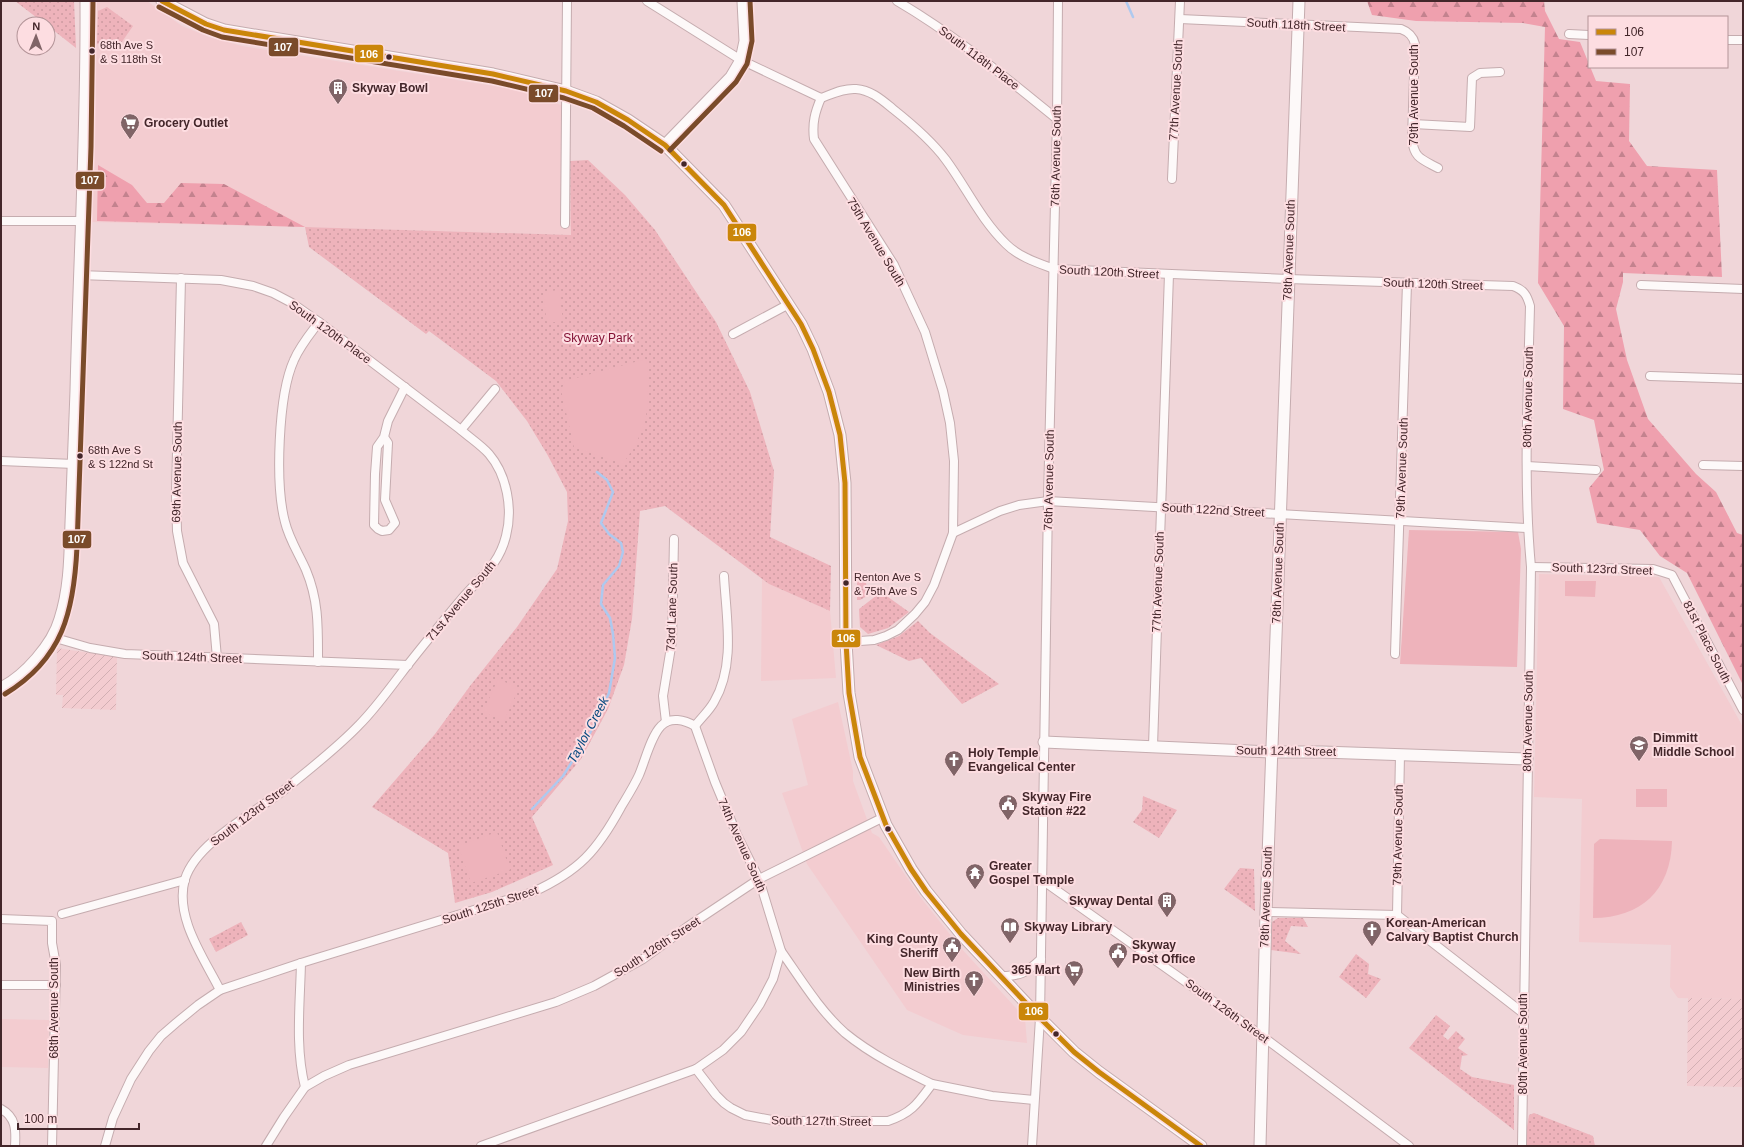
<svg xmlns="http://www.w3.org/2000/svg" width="1744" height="1147" viewBox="0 0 1744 1147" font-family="Arial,sans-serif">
	<defs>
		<pattern id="industrial-furrows" width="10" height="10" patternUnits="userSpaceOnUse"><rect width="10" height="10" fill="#f3ccd0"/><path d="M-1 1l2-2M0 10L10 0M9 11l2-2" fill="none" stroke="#d2afb3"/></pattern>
		<pattern id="grass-dots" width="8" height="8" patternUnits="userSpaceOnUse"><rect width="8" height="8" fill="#eeb3bb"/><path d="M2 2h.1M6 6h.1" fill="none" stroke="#cd9aa1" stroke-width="1.8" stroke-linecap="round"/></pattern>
		<pattern id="forest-firs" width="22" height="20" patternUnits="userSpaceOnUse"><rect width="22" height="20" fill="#efa0ae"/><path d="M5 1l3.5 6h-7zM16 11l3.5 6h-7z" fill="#c3828e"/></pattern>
	</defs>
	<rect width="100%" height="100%" fill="#f0d6d9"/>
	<g fill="#f3ccd0">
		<path d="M94,1H147L182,26L209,37L242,46L513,89L570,108L571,235L305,227L90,222Z"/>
		<path d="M1539,574L1659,577L1743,727V999L1678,998L1670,987L1671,945L1579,942L1582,799L1534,797Z"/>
		<path d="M762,579L769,584L830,611L836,678L761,681Z"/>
		<path d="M838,702L853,771V781L872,833L879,837L921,898L960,947L1025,1018L1027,1043L963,1035L907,1010L807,864L782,793L808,785L792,719Z"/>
		<path d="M2,1019L49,1020L48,1068L2,1067Z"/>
	</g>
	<g fill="url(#industrial-furrows)">
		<path d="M57,648L117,657L116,710L62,708L63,695H56Z"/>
		<path d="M1688,998L1743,999V1087L1687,1086Z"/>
	</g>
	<g fill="url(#grass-dots)">
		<path d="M15,1H74L76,48L48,26V24H45Z"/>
		<path d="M107,7L133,26L119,46L97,44L98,11Z"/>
		<path d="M588,160L625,195L655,230L716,322L750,392L774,471L770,537L831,566L830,611L769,584L665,506L640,511L632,619L624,665L608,709L581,759L532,817L553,865L492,892L455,903L448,853L372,807L435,734L470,686L517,627L557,569L568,521L567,492L547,454L527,421L496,381L429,331L426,334L309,247L305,227L571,235L570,161Z"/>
		<path d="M857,577L866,581L867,596L860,600H857Z"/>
		<path d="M881,592L909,612L888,628L868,634L860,627L859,609Z"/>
		<path d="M918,621L930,633L999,684L962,704L921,658L909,661L876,645L899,636Z"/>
		<path d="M1143,796L1177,810L1159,838L1133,822L1142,810Z"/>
		<path d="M1240,868L1254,869L1255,911L1224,889Z"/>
		<path d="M1278,918H1303L1308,927L1291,926L1285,941L1301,954L1271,950L1272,922Z"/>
		<path d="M241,922L248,935L216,952L209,939Z"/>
		<path d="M1356,954L1369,964L1368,974L1381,979L1366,998L1339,977Z"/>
		<path d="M1436,1015L1450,1026L1443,1036L1448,1040L1456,1031L1465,1039L1458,1048L1468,1055L1462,1056L1460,1069L1472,1077L1514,1085V1130L1409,1048Z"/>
		<path d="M1534,1113L1593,1136L1595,1146H1527V1127L1529,1115Z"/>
	</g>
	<g fill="url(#forest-firs)">
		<path d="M1367,1H1544L1545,11L1559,39L1580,42L1596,81L1630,84L1629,141L1647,166L1717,170L1722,277L1623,273V282L1616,309L1627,360L1648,419L1696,474L1716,492L1737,533L1743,535V685L1687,573L1660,556L1640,530L1597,523L1589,488L1604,470L1594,420L1563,409L1564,326L1538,283L1545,27L1523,23L1416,21L1372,15Z"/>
		<path d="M98,165L132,185L147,203H164L181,183L224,184L305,227L97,221Z"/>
	</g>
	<g fill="#eeb3bb">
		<path d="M559,290L563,321L547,323L543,292Z"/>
		<path d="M646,359C649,375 648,380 648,396C647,426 639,440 623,464L574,447L561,390L565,381Z"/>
		<path d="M1409,530L1518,532L1521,549L1517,667L1400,664Z"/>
		<path d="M1565,581H1596L1595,597L1565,596Z"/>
		<path d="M498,679L519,688L504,721L483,712Z"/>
		<rect x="1636" y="789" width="31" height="18"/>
		<path d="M497,832L510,870L471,883L458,846Z"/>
		<path d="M1600,839L1672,841C1671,890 1641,918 1593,918L1594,844Z"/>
	</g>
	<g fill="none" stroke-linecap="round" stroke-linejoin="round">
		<g stroke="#aec9ef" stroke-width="2.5">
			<path d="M1126,1L1133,17"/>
			<path d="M532,809L563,776L590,733L609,693L615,658L613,634L610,618L601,604L603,585L619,566L623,552L621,543L609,534L601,523L613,492L607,480L597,472"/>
		</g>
		<defs>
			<g id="street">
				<path d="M647,1L741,60L821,98C832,94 844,88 856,89C871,90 882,100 893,109C912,124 931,140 946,160C966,187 981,220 1006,244C1019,257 1038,263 1054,269L1288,279L1513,286C1524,290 1527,295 1530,306C1528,393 1523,480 1531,567L1522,1146"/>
				<path d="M897,1C955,35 1005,77 1057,119"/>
				<path d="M1180,19L1401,29C1409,32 1413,36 1415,44L1412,139C1414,158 1421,159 1438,168"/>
				<path d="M1569,34L1589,35"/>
				<path d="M1727,40H1743"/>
				<path d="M821,98C815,112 812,123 814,139L894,265L925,332L943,391L950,423L954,461L953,533L934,585L925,602L915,614L898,630L886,636L874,640L846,642"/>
				<path d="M1413,124L1470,127L1472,78L1480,73L1500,72"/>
				<path d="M1172,179L1180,1"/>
				<path d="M1,221H81"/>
				<path d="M565,224L567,1"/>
				<path d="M79,275L221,280L253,286L273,293L292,303L319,322L461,430L495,389"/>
				<path d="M181,278L176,495L177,531L183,563L214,624L217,658"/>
				<path d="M1641,285L1743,289"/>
				<path d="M733,334L789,304"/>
				<path d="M1650,376L1743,379"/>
				<path d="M384,437L388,443L385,500L395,523L389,530L382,531L378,529L374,525L375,474L377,447L384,437L388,421L405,387"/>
				<path d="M1,461L74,464"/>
				<path d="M1703,465L1743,466"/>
				<path d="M1527,466L1596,470"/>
				<path d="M953,533L1000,511L1019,505L1048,501L1527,528"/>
				<path d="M1531,567L1653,569L1672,575L1743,710"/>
				<path d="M52,637L90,648L125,654L408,665"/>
				<path d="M1395,654L1407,283"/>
				<path d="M318,662C318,628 319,601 306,570C299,554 289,539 285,522C275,485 278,395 294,360C300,346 310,334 319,322"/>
				<path d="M666,722L663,696L672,641L674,539"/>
				<path d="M695,726C701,718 709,711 714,702C736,665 726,616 724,576"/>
				<path d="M1153,746L1169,274"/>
				<path d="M1042,880L1262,1036L1409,1146"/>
				<path d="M1266,912L1397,915L1523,1013"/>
				<path d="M62,914L185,880"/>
				<path d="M1397,915L1400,754"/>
				<path d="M1,919L52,921V943L56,965L52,1146"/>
				<path d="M781,951C800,978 820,1011 845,1033C872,1055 901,1069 932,1084"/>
				<path d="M1001,976C1021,976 1026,973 1041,959"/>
				<path d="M1,985H56"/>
				<path d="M220,990C204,958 174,917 185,879C197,841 257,812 288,787C312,767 337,748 359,725C374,710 387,692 400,675C419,650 439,626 459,602C478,578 498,568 506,536C513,509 507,475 489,454C481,445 470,438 461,430"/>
				<path d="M305,1087L324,1076L349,1065L556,1002L594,986L643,959L687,927L759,879L882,818"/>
				<path d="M1,1109C16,1117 16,1130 15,1146"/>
				<path d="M105,1146L113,1118L131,1079L149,1051L161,1036L176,1023L198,1005L220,990L301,963L533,892C579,871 597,851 621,807C627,797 634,786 639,775C645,761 651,736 661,726C670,716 685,720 695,726L715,782L737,835L759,879L781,951L773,979L760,1004L741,1032L723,1050L696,1069"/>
				<path d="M266,1146L284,1117L305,1087C295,1047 300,1005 301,963"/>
				<path d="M481,1146L696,1069L716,1095L724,1103L731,1108L745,1115L777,1121H888C912,1113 918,1103 932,1084L992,1096L1034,1100"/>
				<path d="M1032,1146L1040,1018L1048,501L1057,119L1058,1"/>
			</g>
			<g id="secondary">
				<path d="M162,1L206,24L224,30L493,74L566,91L596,102L628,120L665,145L724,205L801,324L813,349L829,392L840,435L845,483L846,642L849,693L860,757L886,825L911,869L926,891L961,934L1040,1018L1074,1052L1099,1072L1201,1146"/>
				<path d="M665,145L731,77L741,60L745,41L743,1"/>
				<path d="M1,688C25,676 53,644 60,619C70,588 70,555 71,523C73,479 74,435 76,391C79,261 87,131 86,1"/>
				<path d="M1044,742L1271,752H1322L1527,759"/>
				<path d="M1260,1146L1266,912L1299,1"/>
			</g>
		</defs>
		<use href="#street" stroke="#c5acaf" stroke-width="10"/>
		<use href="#secondary" stroke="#c5acaf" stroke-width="13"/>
		<use href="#street" stroke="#fdf9f9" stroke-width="8"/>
		<use href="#secondary" stroke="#fdf9f9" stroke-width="11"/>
		<defs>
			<path id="bus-1" d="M162,1L206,24L224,30L493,74L566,91L596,102L628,120L665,145L724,205L801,324L813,349L829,392L840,435L845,483L846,642L849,693L860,757L886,825L911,869L926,891L961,934L1040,1018L1074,1052L1099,1072L1201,1146"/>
			<g id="bus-2">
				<path d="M159,7L203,30L222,37L492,81L564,98L593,108L624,126L661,151"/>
				<path d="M670,150L736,82L747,64L752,41L750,1"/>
				<path d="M5,694C63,659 74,611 77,547L91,147L93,1"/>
			</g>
		</defs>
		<use href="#bus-1" stroke="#fddde1" stroke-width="8"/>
		<use href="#bus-2" stroke="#fddde1" stroke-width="8"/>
		<use href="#bus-1" stroke="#ca860a" stroke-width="5"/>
		<use href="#bus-2" stroke="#7a4b2a" stroke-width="5"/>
	</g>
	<defs>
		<symbol id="building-pin" viewBox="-11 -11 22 30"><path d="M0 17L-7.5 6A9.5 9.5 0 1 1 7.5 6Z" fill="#806467" stroke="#fddde1"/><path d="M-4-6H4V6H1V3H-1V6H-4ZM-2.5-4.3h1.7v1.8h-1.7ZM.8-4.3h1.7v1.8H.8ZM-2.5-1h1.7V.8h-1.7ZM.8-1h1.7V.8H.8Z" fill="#fff"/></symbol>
		<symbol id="supermarket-pin" viewBox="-11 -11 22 30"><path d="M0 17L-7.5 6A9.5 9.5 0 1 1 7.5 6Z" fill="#806467" stroke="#fddde1"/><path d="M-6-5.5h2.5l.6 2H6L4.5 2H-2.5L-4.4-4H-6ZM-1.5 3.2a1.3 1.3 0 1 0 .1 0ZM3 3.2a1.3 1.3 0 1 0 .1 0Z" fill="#fff"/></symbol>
		<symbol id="school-pin" viewBox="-11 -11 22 30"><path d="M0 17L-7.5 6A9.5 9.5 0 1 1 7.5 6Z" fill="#806467" stroke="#fddde1"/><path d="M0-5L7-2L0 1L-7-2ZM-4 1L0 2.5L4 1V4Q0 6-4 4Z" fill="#fff"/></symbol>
		<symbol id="church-pin" viewBox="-11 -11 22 30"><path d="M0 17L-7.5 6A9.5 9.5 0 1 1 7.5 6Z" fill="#806467" stroke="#fddde1"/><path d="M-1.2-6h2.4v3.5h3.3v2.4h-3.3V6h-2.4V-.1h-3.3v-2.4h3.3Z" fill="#fff"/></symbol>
		<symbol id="civic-pin" viewBox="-11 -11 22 30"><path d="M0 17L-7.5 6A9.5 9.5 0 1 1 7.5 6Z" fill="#806467" stroke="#fddde1"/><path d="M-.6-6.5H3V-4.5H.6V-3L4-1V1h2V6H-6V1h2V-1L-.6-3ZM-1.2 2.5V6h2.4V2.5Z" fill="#fff"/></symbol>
		<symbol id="temple-pin" viewBox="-11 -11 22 30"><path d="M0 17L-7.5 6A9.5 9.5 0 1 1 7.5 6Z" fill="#806467" stroke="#fddde1"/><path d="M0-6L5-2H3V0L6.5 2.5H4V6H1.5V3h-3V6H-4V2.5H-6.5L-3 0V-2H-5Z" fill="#fff"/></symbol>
		<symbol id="library-pin" viewBox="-11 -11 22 30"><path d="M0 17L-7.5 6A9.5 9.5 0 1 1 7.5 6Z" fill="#806467" stroke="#fddde1"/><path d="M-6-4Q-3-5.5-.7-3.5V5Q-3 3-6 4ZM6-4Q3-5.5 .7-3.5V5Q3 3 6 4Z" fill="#fff"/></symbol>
	</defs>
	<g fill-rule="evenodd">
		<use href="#building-pin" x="327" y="77" width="22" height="30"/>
		<use href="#supermarket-pin" x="119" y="112" width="22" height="30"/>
		<use href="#school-pin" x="1628" y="734" width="22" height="30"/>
		<use href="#church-pin" x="943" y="749" width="22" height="30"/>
		<use href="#civic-pin" x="997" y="793" width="22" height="30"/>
		<use href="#temple-pin" x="964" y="862" width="22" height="30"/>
		<use href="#building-pin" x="1156" y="890" width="22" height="30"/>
		<use href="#library-pin" x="999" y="916" width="22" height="30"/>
		<use href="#church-pin" x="1361" y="919" width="22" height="30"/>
		<use href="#civic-pin" x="941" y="935" width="22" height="30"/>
		<use href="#civic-pin" x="1107" y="941" width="22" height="30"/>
		<use href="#supermarket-pin" x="1063" y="959" width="22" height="30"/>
		<use href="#church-pin" x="963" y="969" width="22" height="30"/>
	</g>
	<g fill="#43262a" stroke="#fddde1" stroke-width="1.5">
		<circle cx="92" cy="51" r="3.5"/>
		<circle cx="389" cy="57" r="3.5"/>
		<circle cx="684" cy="164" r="3.5"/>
		<circle cx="80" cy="456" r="3.5"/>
		<circle cx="846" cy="583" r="3.5"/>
		<circle cx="888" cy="829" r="3.5"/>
		<circle cx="1056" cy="1034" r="3.5"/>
	</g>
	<g text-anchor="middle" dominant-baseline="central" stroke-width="4" stroke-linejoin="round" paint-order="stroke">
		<g font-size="11" fill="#43262a" stroke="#fddde1" text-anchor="start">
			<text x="100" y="45">68th Ave S<tspan x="100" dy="14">&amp; S 118th St</tspan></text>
			<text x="88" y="450">68th Ave S<tspan x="88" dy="14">&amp; S 122nd St</tspan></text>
			<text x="854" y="577">Renton Ave S<tspan x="854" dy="14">&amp; 75th Ave S</tspan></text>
		</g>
		<g font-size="12" fill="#43262a" stroke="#fddde1">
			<text transform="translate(1296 25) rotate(3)">South 118th Street</text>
			<text transform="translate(979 58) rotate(37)">South 118th Place</text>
			<text transform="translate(1176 90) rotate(-87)">77th Avenue South</text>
			<text transform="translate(1414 95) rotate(-90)">79th Avenue South</text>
			<text transform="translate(1056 156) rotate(-89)">76th Avenue South</text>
			<text transform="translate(876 242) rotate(59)">75th Avenue South</text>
			<text transform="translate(1289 250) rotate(-88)">78th Avenue South</text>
			<text transform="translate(1109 272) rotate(3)">South 120th Street</text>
			<text transform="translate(1433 284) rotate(2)">South 120th Street</text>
			<text transform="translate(330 332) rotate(36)">South 120th Place</text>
			<text transform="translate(1528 397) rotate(-89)">80th Avenue South</text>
			<text transform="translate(1402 468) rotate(-88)">79th Avenue South</text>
			<text transform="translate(177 472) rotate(-89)">69th Avenue South</text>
			<text transform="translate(1049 480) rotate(-89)">76th Avenue South</text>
			<text transform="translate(1213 510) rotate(3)">South 122nd Street</text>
			<text transform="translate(1602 569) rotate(2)">South 123rd Street</text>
			<text transform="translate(1278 573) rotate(-88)">78th Avenue South</text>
			<text transform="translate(1158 582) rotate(-88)">77th Avenue South</text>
			<text transform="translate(461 601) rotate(-50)">71st Avenue South</text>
			<text transform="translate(672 607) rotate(-88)">73rd Lane South</text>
			<text transform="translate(1707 642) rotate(63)">81st Place South</text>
			<text transform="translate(192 657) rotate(2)">South 124th Street</text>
			<text transform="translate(1528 721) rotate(-89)">80th Avenue South</text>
			<text transform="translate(1286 751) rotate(1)">South 124th Street</text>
			<text transform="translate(252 813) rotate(-37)">South 123rd Street</text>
			<text transform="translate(1398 835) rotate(-89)">79th Avenue South</text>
			<text transform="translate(742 845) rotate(66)">74th Avenue South</text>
			<text transform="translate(1266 897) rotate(-88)">78th Avenue South</text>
			<text transform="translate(490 905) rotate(-18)">South 125th Street</text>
			<text transform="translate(657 947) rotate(-33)">South 126th Street</text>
			<text transform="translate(54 1008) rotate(-90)">68th Avenue South</text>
			<text transform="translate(1227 1011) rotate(36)">South 126th Street</text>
			<text transform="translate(1523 1044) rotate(-90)">80th Avenue South</text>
			<text transform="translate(821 1121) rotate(1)">South 127th Street</text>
		</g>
		<g font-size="12" font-weight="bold" fill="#43262a" stroke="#fddde1" text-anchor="start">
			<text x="352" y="88">Skyway Bowl</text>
			<text x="144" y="123">Grocery Outlet</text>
			<text x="1653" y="738">Dimmitt<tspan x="1653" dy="14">Middle School</tspan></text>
			<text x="968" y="753">Holy Temple<tspan x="968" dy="14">Evangelical Center</tspan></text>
			<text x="1022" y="797">Skyway Fire<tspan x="1022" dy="14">Station #22</tspan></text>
			<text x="989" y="866">Greater<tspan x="989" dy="14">Gospel Temple</tspan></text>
			<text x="1153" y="901" text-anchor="end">Skyway Dental</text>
			<text x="1386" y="923">Korean-American<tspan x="1386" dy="14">Calvary Baptist Church</tspan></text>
			<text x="1024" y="927">Skyway Library</text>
			<text x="938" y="939" text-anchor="end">King County<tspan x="938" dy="14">Sheriff</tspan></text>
			<text x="1132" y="945">Skyway<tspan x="1132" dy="14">Post Office</tspan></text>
			<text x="1060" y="970" text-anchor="end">365 Mart</text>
			<text x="960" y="973" text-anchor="end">New Birth<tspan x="960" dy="14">Ministries</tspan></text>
		</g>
		<g font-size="12" fill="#831235" stroke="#fddde1">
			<text x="598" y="338">Skyway Park</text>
		</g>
		<g font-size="13" font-style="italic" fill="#074a80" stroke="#fddde1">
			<text transform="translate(588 730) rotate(-62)">Taylor Creek</text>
		</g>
	</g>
	<g stroke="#fddde1" stroke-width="1.5">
		<rect x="268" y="37" width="31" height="20" rx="4" fill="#7a4b2a"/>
		<rect x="354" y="44" width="30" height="19" rx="4" fill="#ca860a"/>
		<rect x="528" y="84" width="31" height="19" rx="4" fill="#7a4b2a"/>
		<rect x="75" y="171" width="30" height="19" rx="4" fill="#7a4b2a"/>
		<rect x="727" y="223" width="30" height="19" rx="4" fill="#ca860a"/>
		<rect x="62" y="530" width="30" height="19" rx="4" fill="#7a4b2a"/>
		<rect x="831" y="629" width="30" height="19" rx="4" fill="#ca860a"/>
		<rect x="1018" y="1002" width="31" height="19" rx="4" fill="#ca860a"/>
	</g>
	<g font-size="11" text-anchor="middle" font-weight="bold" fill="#fff">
		<text x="283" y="51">107</text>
		<text x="369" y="58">106</text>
		<text x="544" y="97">107</text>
		<text x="90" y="184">107</text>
		<text x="742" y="236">106</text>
		<text x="77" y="543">107</text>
		<text x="846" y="642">106</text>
		<text x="1034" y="1015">106</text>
	</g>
	<rect width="1744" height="1147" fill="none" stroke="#43262a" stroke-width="4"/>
	<rect x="1588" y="16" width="140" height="52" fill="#fddde1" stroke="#b39498"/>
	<rect x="1596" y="29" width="20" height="6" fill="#ca860a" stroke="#b39498"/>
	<text x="1624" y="36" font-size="12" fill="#43262a">106</text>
	<rect x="1596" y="49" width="20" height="6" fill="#7a4b2a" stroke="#b39498"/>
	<text x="1624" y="56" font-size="12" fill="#43262a">107</text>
	<g transform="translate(36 36) rotate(1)"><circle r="19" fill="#fddde1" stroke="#b39498"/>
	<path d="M0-3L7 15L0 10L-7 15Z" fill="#806467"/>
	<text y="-6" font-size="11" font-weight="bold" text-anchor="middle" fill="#43262a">N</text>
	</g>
	<path d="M18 1123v6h121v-6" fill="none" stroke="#43262a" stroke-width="2"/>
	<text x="24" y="1123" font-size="12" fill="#43262a" stroke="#fddde1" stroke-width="3" paint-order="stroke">100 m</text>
</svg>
